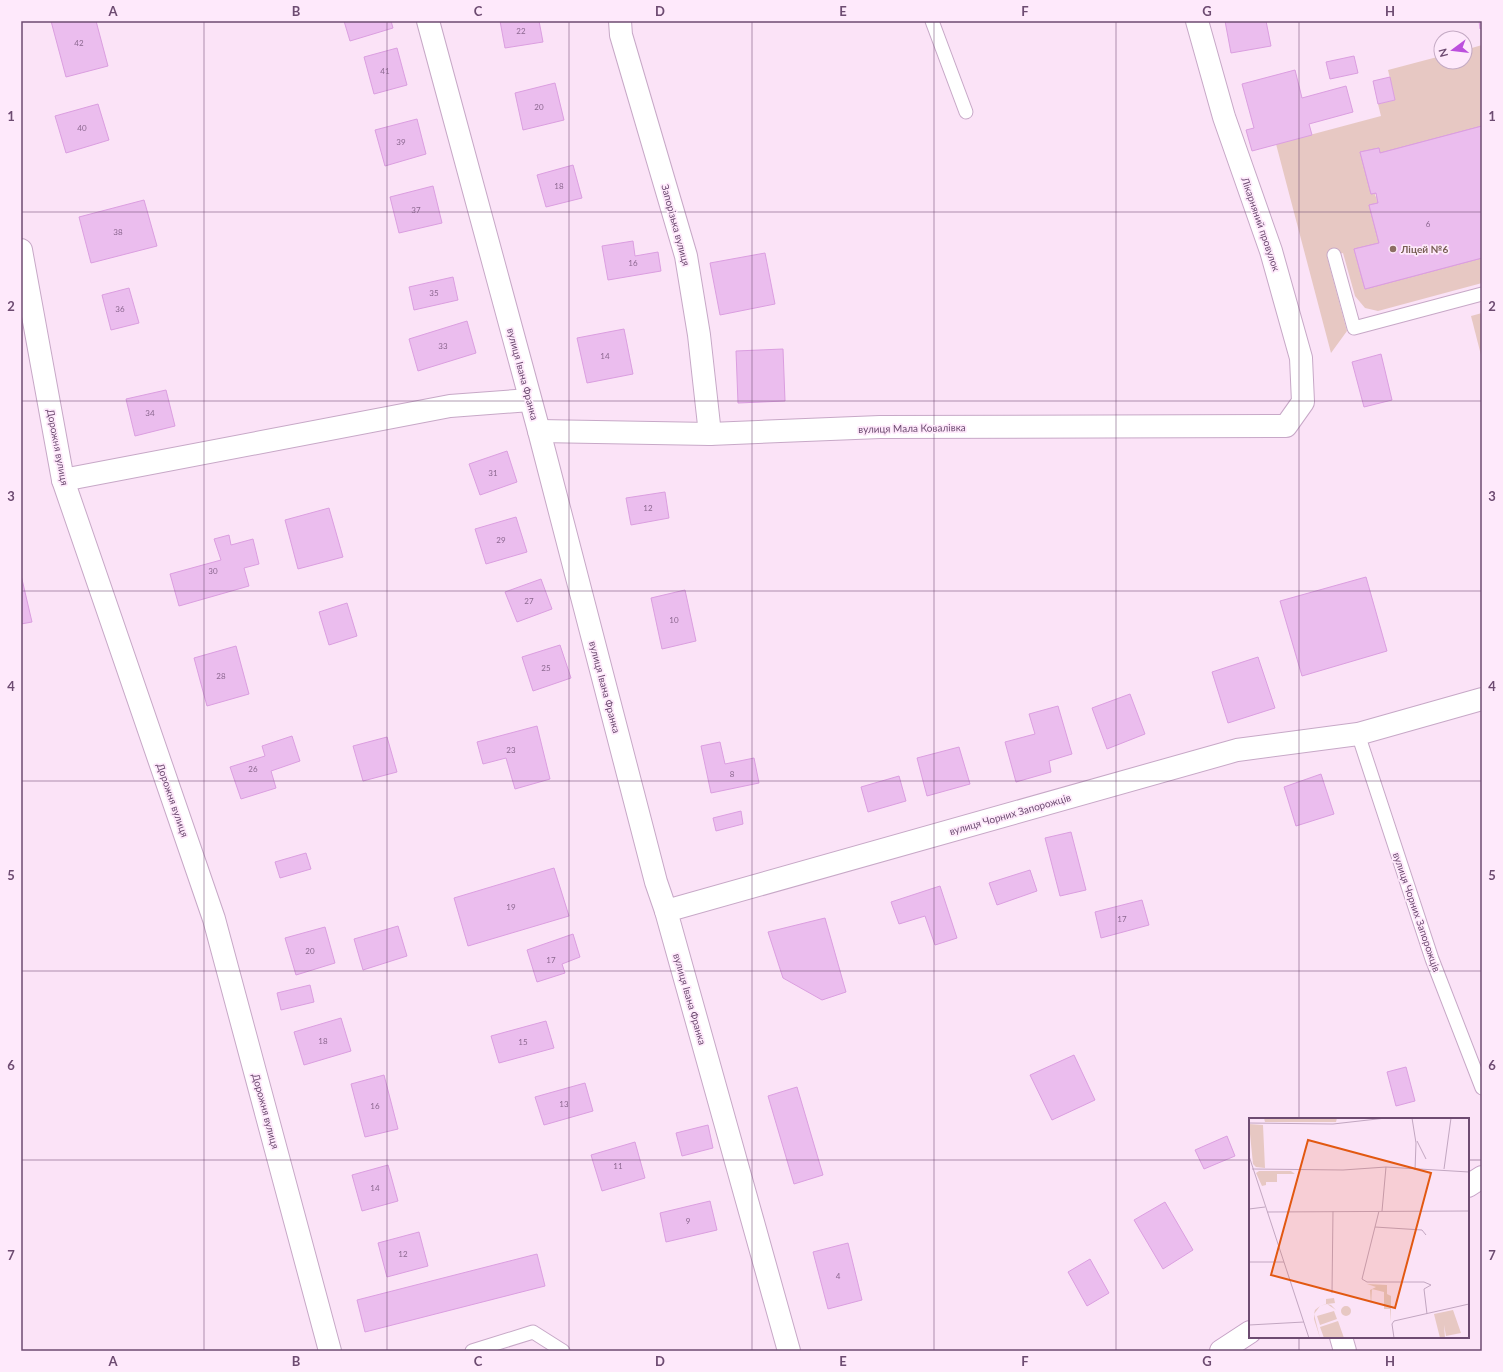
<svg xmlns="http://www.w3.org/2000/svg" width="1503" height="1372" viewBox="0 0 1503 1372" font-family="Lato,sans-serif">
	<rect width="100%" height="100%" fill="#fbe3f7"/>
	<g fill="#e7c8c3">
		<path d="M1482,45V126L1380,153L1379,148L1360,152L1378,203L1369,205L1379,243L1354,250L1365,289L1482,258V283L1378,311L1365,308L1355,296L1343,253L1327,257L1347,331L1331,353L1276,144L1381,116L1378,104L1395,100L1388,70L1441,56V62H1465V50Z"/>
		<path d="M1482,313V359L1471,316Z"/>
	</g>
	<g fill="#ebbdee" stroke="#db9ee0">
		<path d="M51,21H96L108,66L66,77Z"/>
		<path d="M344,21H391L393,28L350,41Z"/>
		<path d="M500,21H539L543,42L505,48Z"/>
		<path d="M1225,21H1266L1271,46L1231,53Z"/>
		<path d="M1479,21H1482V28L1480,29Z"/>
		<path d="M397,48L407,85L374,94L364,57Z"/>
		<path d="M1354,56L1358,73L1330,79L1326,62Z"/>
		<path d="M1295,70L1302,98L1346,86L1353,112L1309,124L1312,135L1252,151L1246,130L1254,128L1242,84Z"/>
		<path d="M1390,77L1395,100L1378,104L1373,81Z"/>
		<path d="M555,83L564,120L523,130L515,93Z"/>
		<path d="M98,104L109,140L66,153L55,116Z"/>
		<path d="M417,119L426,154L385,166L375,130Z"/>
		<path d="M1482,126V258L1365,289L1354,249L1379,243L1369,205L1378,203L1376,193L1371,194L1360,152L1379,148L1380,153Z"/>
		<path d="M1482,126V258L1365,289L1354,249L1379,243L1369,205L1378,203L1376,193L1371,194L1360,152L1379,148L1380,153Z"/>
		<path d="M573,165L582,198L546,207L537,175Z"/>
		<path d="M433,186L442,223L399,233L390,197Z"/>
		<path d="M144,200L157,246L91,263L79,217Z"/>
		<path d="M633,241L635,256L658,252L661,271L608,280L602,246Z"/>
		<path d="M765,253L775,304L720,315L710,263Z"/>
		<path d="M453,277L458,300L414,310L409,287Z"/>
		<path d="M129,288L139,323L111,330L102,295Z"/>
		<path d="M467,321L476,353L418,371L409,339Z"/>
		<path d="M624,329L633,374L587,383L577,338Z"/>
		<path d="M783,349L785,401L738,403L736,351Z"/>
		<path d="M1381,354L1392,400L1364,407L1352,362Z"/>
		<path d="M166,390L175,426L135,436L126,399Z"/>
		<path d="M507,451L517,482L480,495L469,464Z"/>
		<path d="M665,492L669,518L631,525L626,498Z"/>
		<path d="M329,508L343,557L298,569L285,520Z"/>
		<path d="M516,517L527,552L486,564L475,529Z"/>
		<path d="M229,535L231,545L253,539L259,564L244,568L249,586L179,606L170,574L221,560L214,539Z"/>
		<path d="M21,575L32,622L21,624Z"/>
		<path d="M1366,577L1387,651L1302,676L1280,601Z"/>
		<path d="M541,579L552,609L517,622L505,592Z"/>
		<path d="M685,590L696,641L662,649L651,598Z"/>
		<path d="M347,603L357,636L329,645L319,612Z"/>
		<path d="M560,645L571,678L533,691L522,657Z"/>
		<path d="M236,646L249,694L207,706L194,658Z"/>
		<path d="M1258,657L1275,708L1228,723L1212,672Z"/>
		<path d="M1130,694L1145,734L1107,749L1092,708Z"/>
		<path d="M1058,706L1072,754L1049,761L1051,772L1016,782L1005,742L1035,734L1029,714Z"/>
		<path d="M537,726L550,779L515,789L506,758L483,764L477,742Z"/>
		<path d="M292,736L300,761L271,771L276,788L241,799L230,767L265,756L262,746Z"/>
		<path d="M387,737L397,772L363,781L353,746Z"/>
		<path d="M720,742L725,764L754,758L759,783L711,793L701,746Z"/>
		<path d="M959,747L970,784L927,796L917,758Z"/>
		<path d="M1321,774L1334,814L1296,826L1284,787Z"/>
		<path d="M899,776L906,801L868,812L861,787Z"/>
		<path d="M741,811L743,824L716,831L713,818Z"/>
		<path d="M1071,832L1086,890L1060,896L1045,838Z"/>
		<path d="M306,853L311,869L280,878L275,862Z"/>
		<path d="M554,868L569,916L468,946L454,898Z"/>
		<path d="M1030,870L1037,891L997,905L989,883Z"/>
		<path d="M940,886L957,938L935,945L925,916L899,924L891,902Z"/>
		<path d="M1142,900L1149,925L1101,938L1095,912Z"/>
		<path d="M825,918L846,992L822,1000L783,978L768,932Z"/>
		<path d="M398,926L407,956L363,970L354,939Z"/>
		<path d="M325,927L335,963L296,975L285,938Z"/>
		<path d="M573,934L580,957L562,964L565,973L537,982L527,950Z"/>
		<path d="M310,985L314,1002L281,1010L277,993Z"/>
		<path d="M341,1018L351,1051L304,1065L294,1032Z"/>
		<path d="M546,1021L554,1048L499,1063L491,1036Z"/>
		<path d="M1074,1055L1095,1100L1052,1120L1030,1075Z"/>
		<path d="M1406,1067L1415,1101L1396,1106L1387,1072Z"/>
		<path d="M384,1075L398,1129L365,1137L351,1084Z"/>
		<path d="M585,1083L593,1111L544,1125L535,1097Z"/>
		<path d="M797,1087L823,1175L794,1184L768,1096Z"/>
		<path d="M708,1125L713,1148L682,1156L676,1133Z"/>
		<path d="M1227,1136L1235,1156L1204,1169L1195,1150Z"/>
		<path d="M635,1142L645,1178L602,1191L591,1155Z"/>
		<path d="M388,1165L398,1201L362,1211L352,1175Z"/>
		<path d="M710,1201L717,1230L666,1242L660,1213Z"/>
		<path d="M1165,1202L1193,1250L1163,1269L1134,1220Z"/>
		<path d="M419,1232L428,1266L387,1277L378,1243Z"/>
		<path d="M848,1243L862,1300L828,1309L813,1252Z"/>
		<path d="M537,1254L545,1286L365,1332L357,1300Z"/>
		<path d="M1090,1259L1109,1293L1087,1306L1068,1272Z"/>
	</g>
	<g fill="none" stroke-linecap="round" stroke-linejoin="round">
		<defs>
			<g id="lane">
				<path d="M932,21L966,112"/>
				<path d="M1334,255L1354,328L1482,294"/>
				<path d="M1358,734L1432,959L1482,1088"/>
				<path d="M472,1351L533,1332L563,1351"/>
			</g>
			<g id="street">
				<path d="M428,21L539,431L656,882L666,911L789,1351"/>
				<path d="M620,21L621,35L686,256L699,335L710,434"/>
				<path d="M21,250L63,480L214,919L330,1351"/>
				<path d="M539,431L710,434L880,427L1286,426L1303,402L1301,358L1271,251L1224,117L1197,21"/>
				<path d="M63,480L450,406L530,400"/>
				<path d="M666,911L1237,750L1358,734L1482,699"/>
				<path d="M1341,1337L1345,1351"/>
			</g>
			<g id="secondary">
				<path d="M1468,1186L1482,1177"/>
				<path d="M1221,1351L1250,1332"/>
			</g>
		</defs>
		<use href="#lane" stroke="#c7a8c7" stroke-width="15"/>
		<use href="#street" stroke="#c7a8c7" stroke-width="24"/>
		<use href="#secondary" stroke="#c6a2c6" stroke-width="24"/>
		<use href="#lane" stroke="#fff" stroke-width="13"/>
		<use href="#street" stroke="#fff" stroke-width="22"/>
		<use href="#secondary" stroke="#fff" stroke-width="22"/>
	</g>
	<path fill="none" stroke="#6d4b71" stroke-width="1" stroke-opacity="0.55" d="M204,21V1351M387,21V1351M569,21V1351M752,21V1351M934,21V1351M1116,21V1351M1299,21V1119M21,212H1482M21,401H1482M21,591H1482M21,781H1482M21,971H1482M21,1160H1250M1468,1160H1482M1299,1337V1351"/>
	<circle fill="#8d6e63" stroke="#fee9fb" stroke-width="1.5" cx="1393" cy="249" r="4"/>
	<g text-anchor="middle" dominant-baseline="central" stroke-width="3.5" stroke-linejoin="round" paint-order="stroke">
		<g font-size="8" fill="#8c6890">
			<text x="521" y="31">22</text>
			<text x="79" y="43">42</text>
			<text x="385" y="71">41</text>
			<text x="539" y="107">20</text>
			<text x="82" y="128">40</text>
			<text x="401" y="142">39</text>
			<text x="559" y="186">18</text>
			<text x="416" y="210">37</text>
			<text x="1428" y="224">6</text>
			<text x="118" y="232">38</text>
			<text x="633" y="263">16</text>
			<text x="434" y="293">35</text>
			<text x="120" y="309">36</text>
			<text x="443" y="346">33</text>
			<text x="605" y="356">14</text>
			<text x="150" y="413">34</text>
			<text x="493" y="473">31</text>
			<text x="648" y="508">12</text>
			<text x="501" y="540">29</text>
			<text x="213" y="571">30</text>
			<text x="529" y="601">27</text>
			<text x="674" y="620">10</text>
			<text x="546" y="668">25</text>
			<text x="221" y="676">28</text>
			<text x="511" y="750">23</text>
			<text x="253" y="769">26</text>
			<text x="732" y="774">8</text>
			<text x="511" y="907">19</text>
			<text x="1122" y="919">17</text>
			<text x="310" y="951">20</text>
			<text x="551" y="960">17</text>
			<text x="323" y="1041">18</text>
			<text x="523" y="1042">15</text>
			<text x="564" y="1104">13</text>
			<text x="375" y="1106">16</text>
			<text x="618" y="1166">11</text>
			<text x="375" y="1188">14</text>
			<text x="688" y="1221">9</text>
			<text x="403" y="1254">12</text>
			<text x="838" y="1276">4</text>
		</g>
		<g font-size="10" fill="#6d4b71" stroke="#fee9fb">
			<text transform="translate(1261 224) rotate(71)">Лікарняний провулок</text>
			<text transform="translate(676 225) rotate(75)">Запорізька вулиця</text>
			<text transform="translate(523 374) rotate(75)">вулиця Івана Франка</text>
			<text transform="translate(912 428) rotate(-1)">вулиця Мала Ковалівка</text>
			<text transform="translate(58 447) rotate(79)">Дорожня вулиця</text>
			<text transform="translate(605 687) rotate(75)">вулиця Івана Франка</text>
			<text transform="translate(173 800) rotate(71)">Дорожня вулиця</text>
			<text transform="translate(1010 814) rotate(-16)">вулиця Чорних Запорожців</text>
			<text transform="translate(1417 912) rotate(71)">вулиця Чорних Запорожців</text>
			<text transform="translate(690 999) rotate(74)">вулиця Івана Франка</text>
			<text transform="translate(266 1111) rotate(75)">Дорожня вулиця</text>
		</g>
		<g font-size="10" font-weight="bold" fill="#785e54" stroke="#fee9fb" text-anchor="start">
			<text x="1401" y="249">Ліцей №6</text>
		</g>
	</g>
	<g transform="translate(1249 1118)">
		<rect width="220" height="220" fill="#fbe3f7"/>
		<path d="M15,0H88L87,4H16ZM0,6L14,7L16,50L7,49L4,46ZM10,53H42L46,56H28V64H17V67L13,68L7,55ZM118,166L138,167V176L142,178V204L141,191H135V174L123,171L122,187L121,172L127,169ZM85,180L86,185L78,186L82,187L87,192L98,220L87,192L78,186L71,188L65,196L71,220L65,201V196L66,192L71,188L77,186V181ZM92 193a5 5 0 1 1 10 0a5 5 0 1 1-10 0ZM204,192L212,215L197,218L195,207L196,220H191L185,196ZM85,193L88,201L71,207L68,198ZM89,203L95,220H75L71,209Z" fill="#e7c8c3"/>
		<path fill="none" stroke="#c2a6c1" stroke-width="1" d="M163,0L167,25L166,52M0,5L84,6L137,0M168,23L177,41M0,38L60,220M3,51L94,52L137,49L220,54M195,51L202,0M0,91L16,89M130,93L113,161L118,164H175L182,167M133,93L137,49M18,94L220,93M126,109L173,112L177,117M0,144H35M83,175L84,93M178,196L175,171L182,167M0,207L55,204M145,220L143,206L145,203L220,186"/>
		<path fill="#e25811" fill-opacity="0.15" stroke="#e25811" stroke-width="2" d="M59,22L182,55L146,190L22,157Z"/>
		<rect width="220" height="220" fill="none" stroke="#6d4b71" stroke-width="2"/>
	</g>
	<rect width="1503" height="1372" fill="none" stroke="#fee9fb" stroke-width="44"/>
	<g transform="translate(1453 50) rotate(255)"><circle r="19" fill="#fee9fb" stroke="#c4aac4"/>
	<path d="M0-3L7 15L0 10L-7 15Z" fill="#bc4fdd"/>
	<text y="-6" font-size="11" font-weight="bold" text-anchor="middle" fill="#6d4b71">N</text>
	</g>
	<rect x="22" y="22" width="1459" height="1328" fill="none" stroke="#6d4b71" stroke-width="1.5"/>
	<g font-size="13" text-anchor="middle" font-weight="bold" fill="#6d4b71">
		<text x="113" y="16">A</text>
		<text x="296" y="16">B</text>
		<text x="478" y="16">C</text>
		<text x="660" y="16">D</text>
		<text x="843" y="16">E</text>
		<text x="1025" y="16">F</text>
		<text x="1207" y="16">G</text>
		<text x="1390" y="16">H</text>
		<text x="11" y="121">1</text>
		<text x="1492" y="121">1</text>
		<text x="11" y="311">2</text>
		<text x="1492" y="311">2</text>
		<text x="11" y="501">3</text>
		<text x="1492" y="501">3</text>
		<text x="11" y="691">4</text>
		<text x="1492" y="691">4</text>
		<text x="11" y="880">5</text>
		<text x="1492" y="880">5</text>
		<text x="11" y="1070">6</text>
		<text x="1492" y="1070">6</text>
		<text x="11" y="1260">7</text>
		<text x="1492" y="1260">7</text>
		<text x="113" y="1366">A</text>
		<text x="296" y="1366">B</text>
		<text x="478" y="1366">C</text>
		<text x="660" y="1366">D</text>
		<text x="843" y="1366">E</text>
		<text x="1025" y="1366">F</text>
		<text x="1207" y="1366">G</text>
		<text x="1390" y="1366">H</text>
	</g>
</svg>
